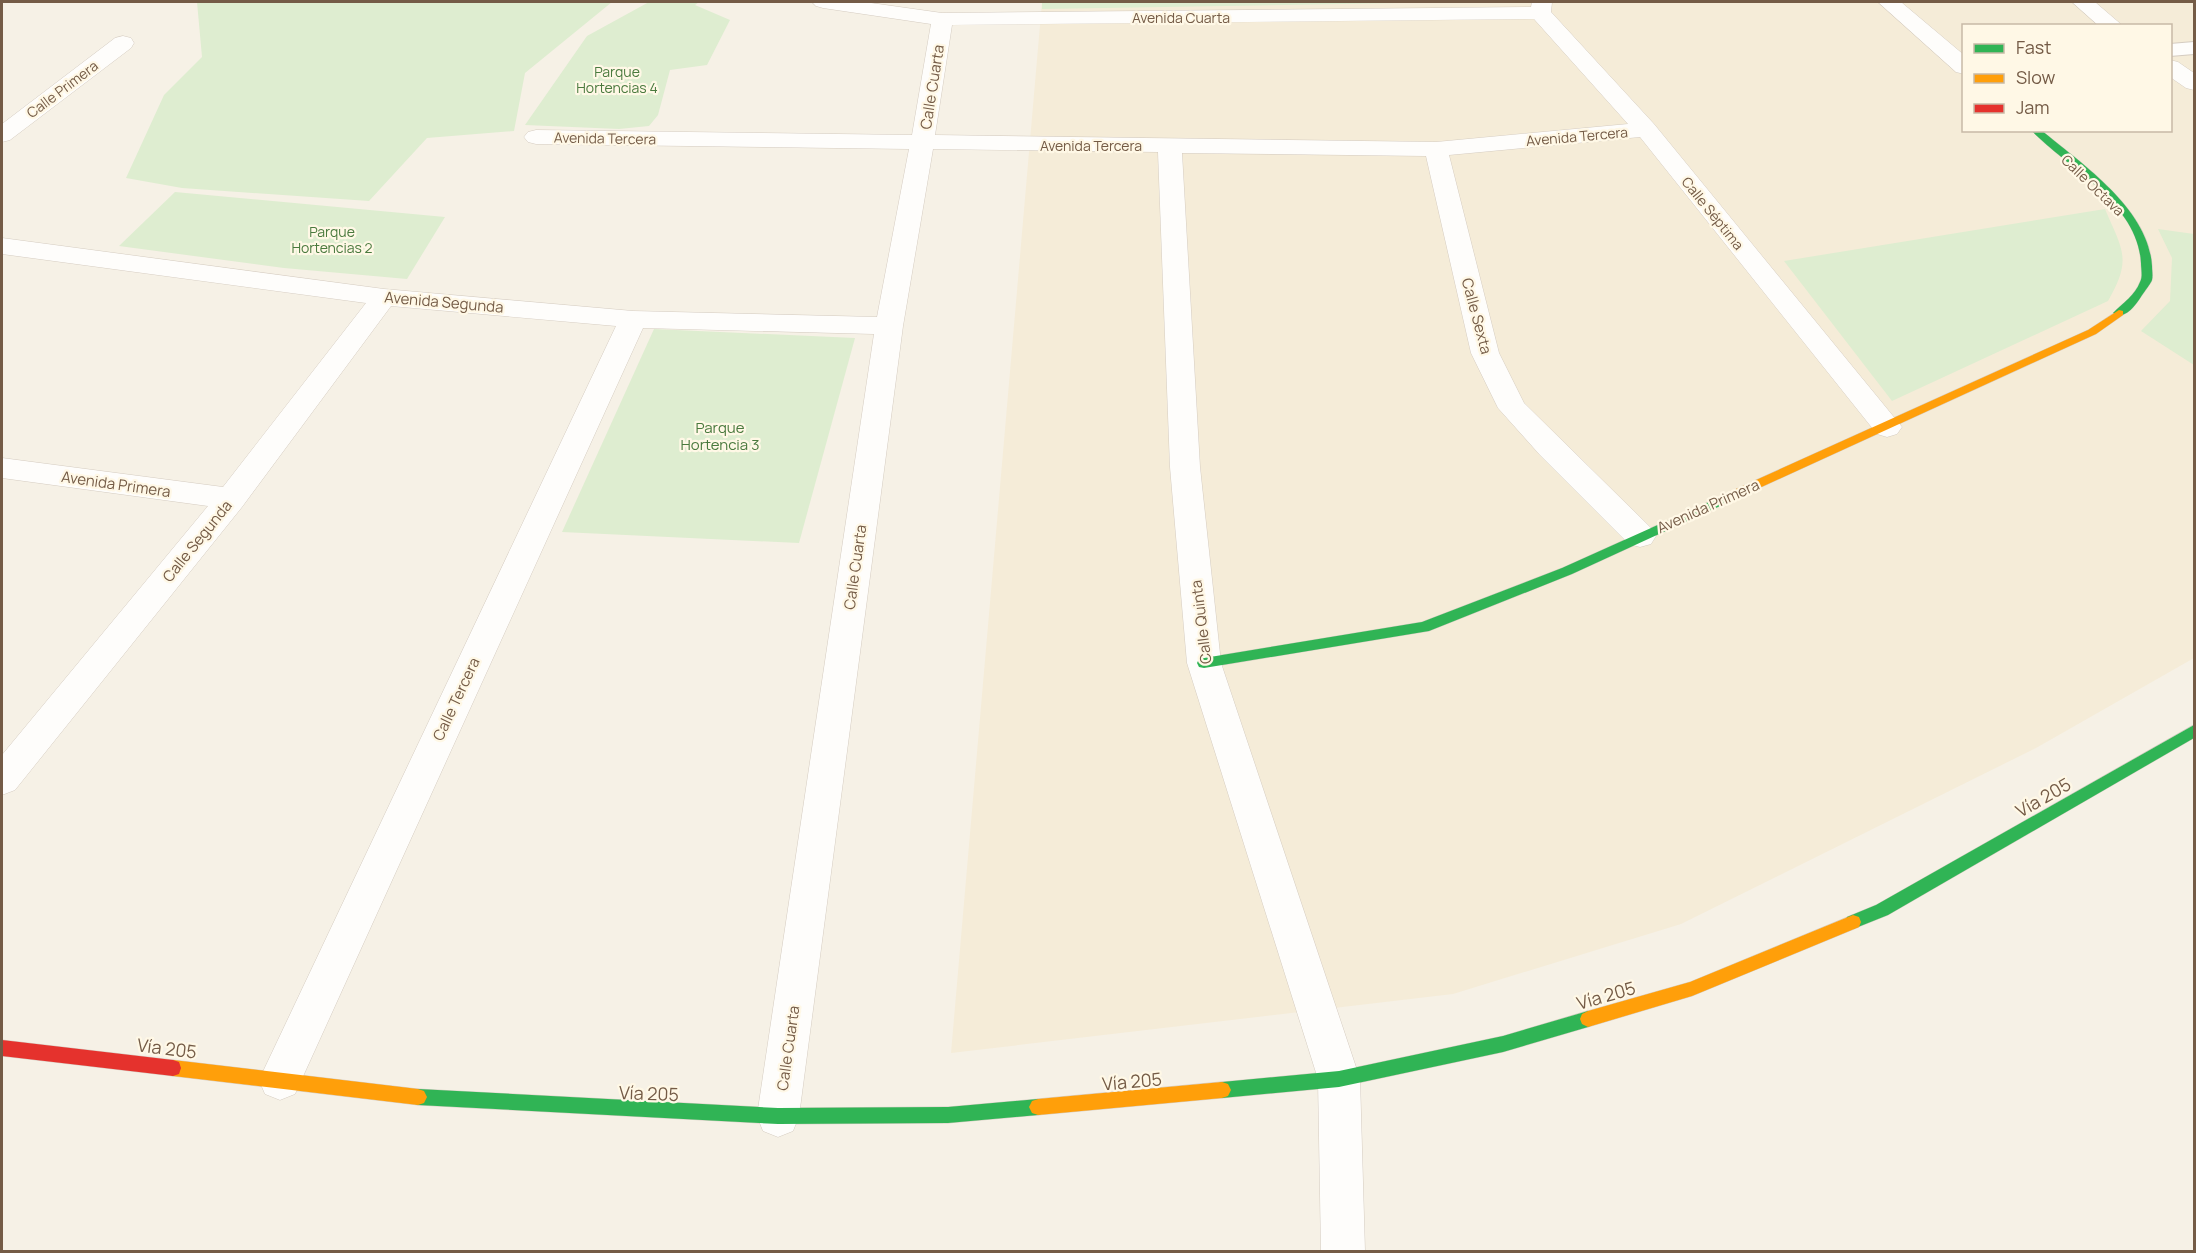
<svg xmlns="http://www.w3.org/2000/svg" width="2196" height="1253" viewBox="0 0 2196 1253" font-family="Manrope,sans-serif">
	<rect width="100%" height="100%" fill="#f6f1e6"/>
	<path fill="#f5ecd8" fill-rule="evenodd" d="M1042,2H2194V658L2036,748L1681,924L1453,994L951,1053ZM1964,26H2170V130H1964Z"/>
	<g fill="#deedd0">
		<path d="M197,2H612L525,73L514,131L427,138L369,201L182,188L126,178L164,95L202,57Z"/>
		<path d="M649,2H699L695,5L730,20L707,65L670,70L658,115L649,126L619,129L525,125L587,36Z"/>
		<path d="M1042,2H1401V3L1042,9Z"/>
		<path d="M175,192L445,217L407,279L284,268L119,246Z"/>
		<path d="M2105,209C2123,251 2132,259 2108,301L1892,401L1784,261Z"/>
		<path d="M2158,229L2194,234V365L2141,331L2170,301L2172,258Z"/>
		<path d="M654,329L855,338L799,543L562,532Z"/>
	</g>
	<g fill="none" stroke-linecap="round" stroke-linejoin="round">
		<defs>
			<path id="lane" d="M2194,42V54L2170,56V44Z"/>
			<g id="street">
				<path d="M812,2H864L942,13L1531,7L1532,2H1552L1551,12L1654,124L1902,427L1897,434L1887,437L1877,434L1640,137L1449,155L1499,353L1524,403L1651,528L1656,536L1651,544L1640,547L1629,544L1540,455L1498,408L1471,353L1426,156L1182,153L1200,467L1221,663L1360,1079L1365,1252H1321L1318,1079L1187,663L1170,467L1158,152L933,149L903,326L799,1116L793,1131L778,1137L763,1131L757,1116L874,334L643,328L295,1094L280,1100L265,1094L259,1080L616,326L391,306L242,507L15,790L2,795V755L208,506L2,478V458L223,487L366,303L2,254V238L384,289L633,311L877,317L909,149L536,144L528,142L524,137L528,132L536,130L912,135L931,24L823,8L816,6ZM1534,19L1628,124L1436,142L935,135L952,25Z"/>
				<path d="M1878,2H1901L1964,55V74L1956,72Z"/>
				<path d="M2072,2H2095L2123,26H2099Z"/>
				<path d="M123,36L131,38L134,43L131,48L10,140L2,142V124L115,38Z"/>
				<path d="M2170,60L2178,62L2194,73V90L2186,88L2170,77Z"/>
			</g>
			<g id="fast">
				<path d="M2031,130H2041C2082,164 2149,209 2152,266C2152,270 2153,276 2152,280C2151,283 2147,288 2145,291C2137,302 2132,313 2119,316L2113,313C2123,303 2135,295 2140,282C2143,277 2141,269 2141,263C2138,203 2067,168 2031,130Z"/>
				<path d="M1740,488L1744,489L1746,492L1744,495L1572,574L1429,631L1204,668L1199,667L1197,663L1199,659L1204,658L1422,622L1562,568Z"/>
				<path d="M2194,725V738L1888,915L1853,929L1847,927L1845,922L1847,917L1876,905Z"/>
				<path d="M1588,1011L1594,1014L1596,1019L1594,1024L1588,1027L1503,1052L1339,1087L1222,1098L1216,1096L1213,1090L1216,1084L1222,1082L1339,1071L1503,1036Z"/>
				<path d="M418,1089L778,1108L948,1107L1038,1099L1044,1101L1047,1107L1044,1113L1038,1115L948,1123L778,1124L418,1105L412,1103L409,1097L412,1091Z"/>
			</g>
			<g id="slow">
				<path d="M2119,310L2123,311V315L2096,334L1744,495H1736L1734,492L1736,489L2088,330Z"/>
				<path d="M1853,915L1859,917L1861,922L1859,927L1692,996L1588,1027L1582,1024L1580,1019L1582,1014L1588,1011L1690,982Z"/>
				<path d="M173,1060L418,1089L424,1091L427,1097L424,1103L418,1105L173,1076L167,1074L165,1068L167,1062Z"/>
				<path d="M1222,1082L1228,1084L1231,1090L1228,1096L1222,1098L1038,1115L1032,1113L1029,1107L1032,1101L1038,1099Z"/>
			</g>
			<path id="jam" d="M2,1040L173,1060L179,1062L181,1068L179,1074L173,1076L2,1056Z"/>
		</defs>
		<use href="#lane" stroke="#d5ccc1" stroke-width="2"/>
		<use href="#street" stroke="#d5ccc1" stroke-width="1"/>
		<use href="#fast" stroke="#d6cdc3" stroke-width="1"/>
		<use href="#slow" stroke="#d6cdc3" stroke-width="1"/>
		<use href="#jam" stroke="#d6cdc3" stroke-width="1"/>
		<use href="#lane" fill="#fefdfb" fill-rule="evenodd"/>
		<use href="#street" fill="#fefdfb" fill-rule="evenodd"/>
		<use href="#fast" fill="#30b455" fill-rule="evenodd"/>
		<use href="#slow" fill="#ff9f0a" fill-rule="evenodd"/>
		<use href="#jam" fill="#e5322d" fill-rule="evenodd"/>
	</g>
	<g text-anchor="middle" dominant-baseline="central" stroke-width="4.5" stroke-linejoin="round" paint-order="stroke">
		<g font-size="14" fill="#745b46" stroke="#fff8e6">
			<text x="1181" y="17">Avenida Cuarta</text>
			<text transform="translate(62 89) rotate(-37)">Calle Primera</text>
			<text transform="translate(1577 136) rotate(-5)">Avenida Tercera</text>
			<text transform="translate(605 138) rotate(1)">Avenida Tercera</text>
			<text x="1091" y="145">Avenida Tercera</text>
			<text transform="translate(2093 185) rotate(44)">Calle Octava</text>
			<text transform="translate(1713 213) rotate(51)">Calle Séptima</text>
		</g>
		<g font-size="14" fill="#4a7a3e" stroke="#fff8e6">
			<text x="617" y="71">Parque<tspan x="617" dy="16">Hortencias 4</tspan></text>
			<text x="332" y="231">Parque<tspan x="332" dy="16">Hortencias 2</tspan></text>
		</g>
		<g font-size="15" fill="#745b46" stroke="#fff8e6">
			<text transform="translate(932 87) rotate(-81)">Calle Cuarta</text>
			<text transform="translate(444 302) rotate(5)">Avenida Segunda</text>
			<text transform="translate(1477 316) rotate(75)">Calle Sexta</text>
			<text transform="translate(116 484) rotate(8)">Avenida Primera</text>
			<text transform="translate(1708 506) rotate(-24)">Avenida Primera</text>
			<text transform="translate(197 541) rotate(-51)">Calle Segunda</text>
			<text transform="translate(855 567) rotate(-82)">Calle Cuarta</text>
			<text transform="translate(1201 622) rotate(-97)">Calle Quinta</text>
			<text transform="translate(456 699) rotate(-65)">Calle Tercera</text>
			<text transform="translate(788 1048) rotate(-82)">Calle Cuarta</text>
		</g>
		<g font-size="15" fill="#4a7a3e" stroke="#fff8e6">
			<text x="720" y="427">Parque<tspan x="720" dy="17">Hortencia 3</tspan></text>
		</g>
		<g font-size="18" fill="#745b46" stroke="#fff8e6">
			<text transform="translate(2043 797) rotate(-30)">Vía 205</text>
			<text transform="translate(1606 995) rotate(-16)">Vía 205</text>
			<text transform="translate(167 1048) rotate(7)">Vía 205</text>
			<text transform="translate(1132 1081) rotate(-5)">Vía 205</text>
			<text transform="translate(649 1093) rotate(2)">Vía 205</text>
		</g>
	</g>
	<rect width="2196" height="1253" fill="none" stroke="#745b46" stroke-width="6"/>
	<rect x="1962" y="24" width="210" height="108" fill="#fff8e6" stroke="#c7b9a6" stroke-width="1.5"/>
	<rect x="1974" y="44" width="30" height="9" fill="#30b455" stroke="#c7b9a6" stroke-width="1.5"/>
	<text x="2016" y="54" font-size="18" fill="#745b46">Fast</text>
	<rect x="1974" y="74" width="30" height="9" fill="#ff9f0a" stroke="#c7b9a6" stroke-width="1.5"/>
	<text x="2016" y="84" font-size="18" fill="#745b46">Slow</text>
	<rect x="1974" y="104" width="30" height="9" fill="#e5322d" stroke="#c7b9a6" stroke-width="1.5"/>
	<text x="2016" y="114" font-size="18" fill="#745b46">Jam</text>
</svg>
